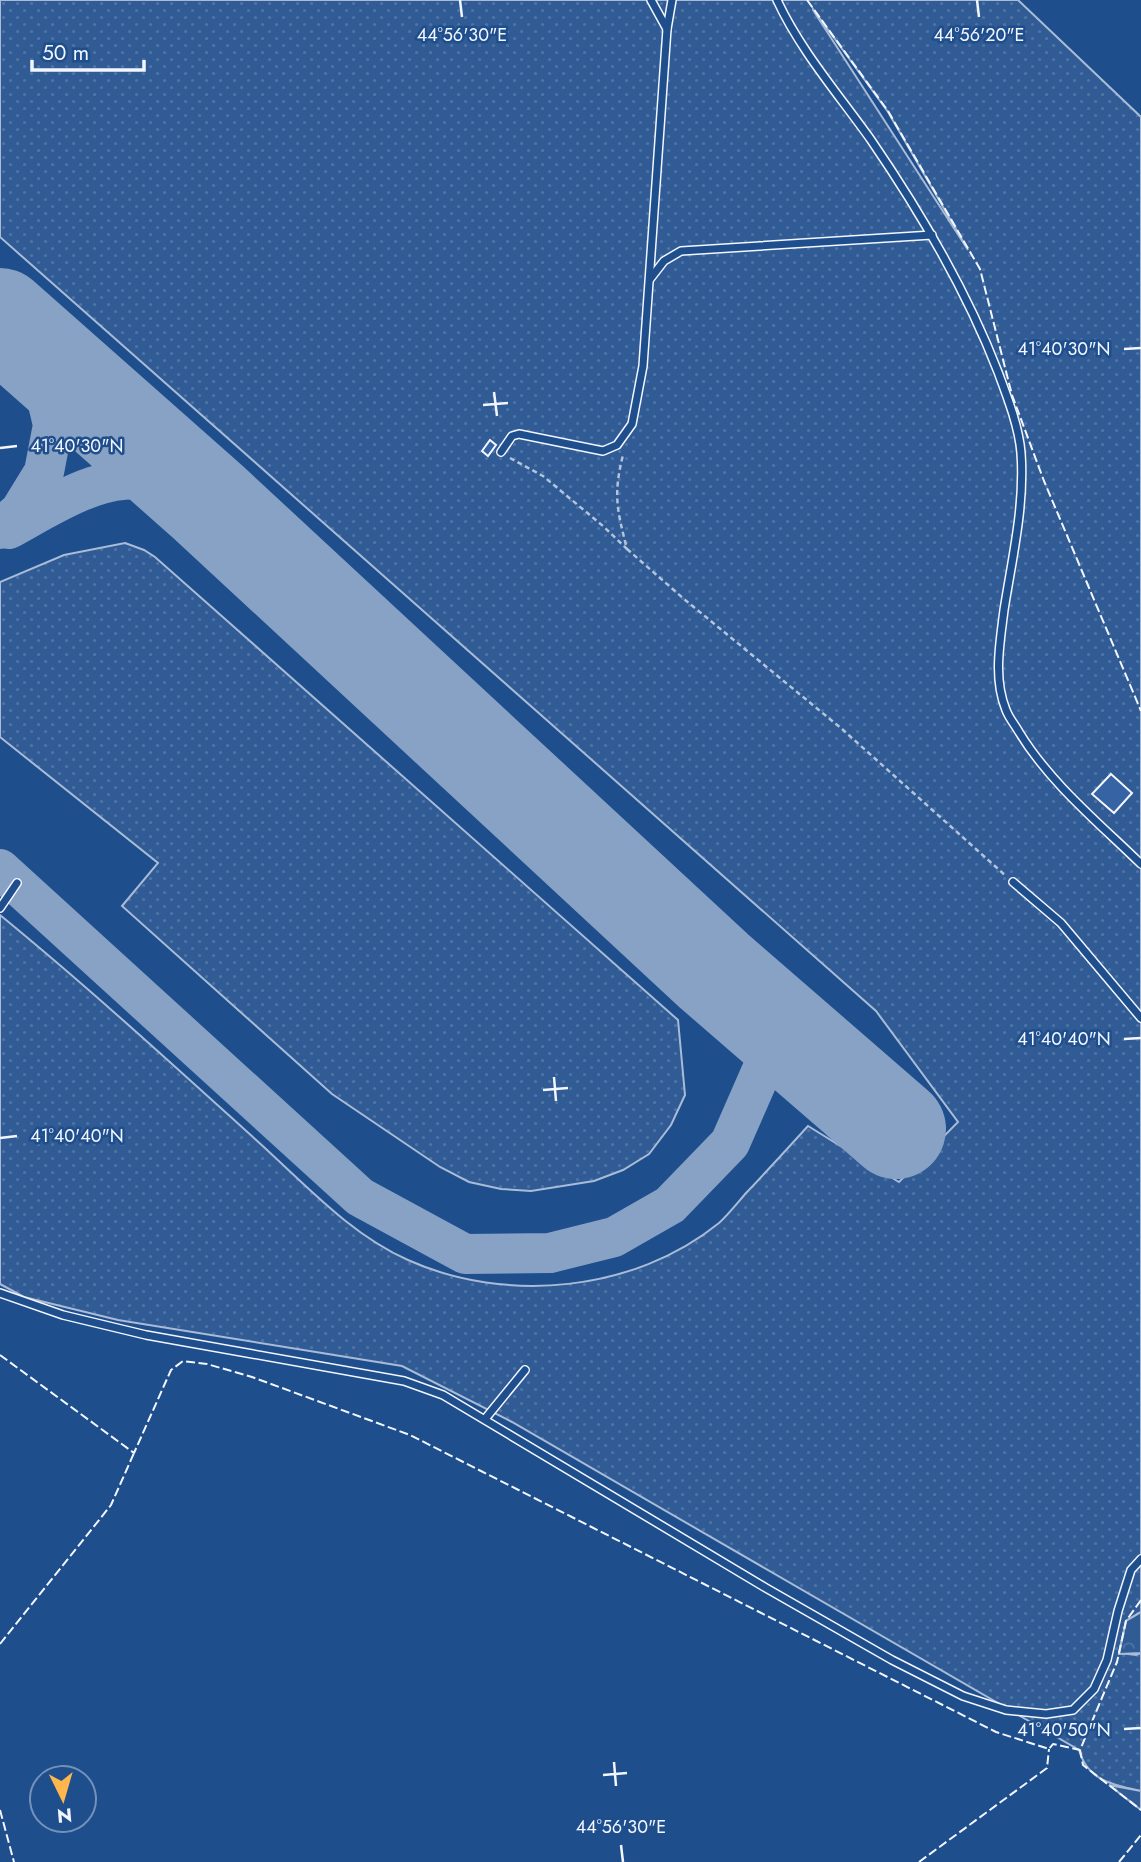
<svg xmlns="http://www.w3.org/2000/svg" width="1141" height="1862" viewBox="0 0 1141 1862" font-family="Jost,sans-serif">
	<defs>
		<pattern id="grass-dots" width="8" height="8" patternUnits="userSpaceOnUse" patternTransform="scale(1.75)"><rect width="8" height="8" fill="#305b95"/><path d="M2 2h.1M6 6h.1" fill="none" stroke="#4e73a5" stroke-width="1.8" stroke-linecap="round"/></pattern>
		<pattern id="forest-crowns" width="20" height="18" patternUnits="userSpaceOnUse" patternTransform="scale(1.75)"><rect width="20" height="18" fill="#305b95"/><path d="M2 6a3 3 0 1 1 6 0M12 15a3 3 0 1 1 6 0" fill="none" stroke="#4e73a5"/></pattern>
	</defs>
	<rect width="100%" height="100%" fill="#1f4e8c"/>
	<g fill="url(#grass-dots)" stroke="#a8bbd7" stroke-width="2" fill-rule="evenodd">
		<path d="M0,0H1018L1141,117V1612L1126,1621L1119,1653L1136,1655L1141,1653V1791C1113,1785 1088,1781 1079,1750L512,1422L402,1366L118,1320L24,1297L0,1284V915C88,987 171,1063 255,1139C302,1181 349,1234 408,1260C506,1304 634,1292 719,1223C729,1214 738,1202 747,1192C768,1170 788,1148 808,1126L899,1182L958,1122L876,1011L0,237ZM813,9L888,112L968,250L813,10Z"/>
		<path d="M125,543L144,550L155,557L678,1020L685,1095L671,1125L649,1154L623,1170L594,1181L531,1191L501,1189L469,1182L440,1167L332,1094L122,906L158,863L0,737V582L64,555Z"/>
	</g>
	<g fill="url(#forest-crowns)" stroke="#a8bbd7" stroke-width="2">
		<path d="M1141,1612V1653L1119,1654L1126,1621Z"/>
		<path d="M1109,1785L1141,1791V1810Z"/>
	</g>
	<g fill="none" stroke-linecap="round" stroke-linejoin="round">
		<g stroke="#88a2c6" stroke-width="40">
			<path d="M0,529L20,511L44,472L53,425L41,374L7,325"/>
			<path d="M9,529C55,504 107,467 162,483C177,487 193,496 208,502"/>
			<path d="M0,869L360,1197L465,1254L550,1253L614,1237L670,1205L730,1143L765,1063L753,1026L714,971"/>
		</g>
		<path stroke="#88a2c6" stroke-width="100" d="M0,318L208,502L714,971L896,1129"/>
	</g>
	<g fill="#3563a3" stroke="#f2f6ff" stroke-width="2">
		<path d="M490,440L496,445L488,456L482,451Z"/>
		<path d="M1111,774L1132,793L1114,813L1092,794Z"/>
	</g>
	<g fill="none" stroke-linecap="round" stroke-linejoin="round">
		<defs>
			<g id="service">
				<path d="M777,0C800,50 839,95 871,140C921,213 966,289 998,372C1007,396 1019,427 1021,453C1025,505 1012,559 1004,610C1000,643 993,678 1006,710C1009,718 1015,725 1019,732C1050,783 1099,823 1141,864"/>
				<path d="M667,29L672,0"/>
				<path d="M650,279L664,261L681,251L932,235"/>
				<path d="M501,452L512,436L519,434L603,451L617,445L632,424L643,366L667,29L651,0"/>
				<path d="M1013,882L1061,923L1141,1018"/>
				<path d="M0,908L17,883"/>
				<path d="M0,1293L63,1315L146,1335L404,1381L443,1395L766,1588L892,1660L963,1696L1006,1710L1046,1714L1073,1710L1094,1689L1107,1660L1118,1611L1131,1570L1141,1559"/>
				<path d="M485,1419L525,1370"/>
			</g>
		</defs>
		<use href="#service" stroke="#f2f6ff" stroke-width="10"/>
		<g stroke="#b3c4dc" stroke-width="2.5" stroke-dasharray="5 3.5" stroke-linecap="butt">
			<path d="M510,458L543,476L603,526L627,549C617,510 613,495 623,455"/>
			<path d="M627,549L684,599L842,729L1006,876"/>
		</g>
		<use href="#service" stroke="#1f4e8c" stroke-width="7"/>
		<g stroke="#f2f6ff" stroke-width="2" stroke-dasharray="9 3.5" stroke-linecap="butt">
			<path d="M807,0L888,111L980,269L1012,395L1044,481L1141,711"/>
			<path d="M0,1355L134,1453L171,1370L183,1361L207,1364L252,1377L410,1435L996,1732L1049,1749L1053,1744L1080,1750"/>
			<path d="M1141,1600L1126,1621L1117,1662L1080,1750L1083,1765L1141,1810"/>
			<path d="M0,1644L111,1505L134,1453"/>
			<path d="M0,1810L14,1862"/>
			<path d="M919,1862L1047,1768L1049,1749"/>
			<path d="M1119,1862L1141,1835"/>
		</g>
	</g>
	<path fill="none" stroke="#f2f6ff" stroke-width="2.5" d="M460,0L462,17M977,0L979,17M1124,349L1141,348M494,392L497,416M483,405L508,403M0,448L17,446M1124,1039L1141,1038M554,1077L556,1101M543,1090L568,1088M0,1138L17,1136M1124,1729L1141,1728M614,1762L616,1786M603,1775L627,1773M621,1845L623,1862"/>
	<g font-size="18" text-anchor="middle" fill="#f2f6ff" stroke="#1f4e8c" stroke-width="5" stroke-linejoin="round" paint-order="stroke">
		<text x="462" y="41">44°56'30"E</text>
		<text x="979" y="41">44°56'20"E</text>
		<text x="1064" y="355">41°40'30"N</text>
		<text x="77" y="452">41°40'30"N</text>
		<text x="1064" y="1045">41°40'40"N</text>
		<text x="77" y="1142">41°40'40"N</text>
		<text x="1064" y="1736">41°40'50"N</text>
		<text x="621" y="1833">44°56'30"E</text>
	</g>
	<g transform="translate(63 1799) rotate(175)"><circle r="33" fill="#1f4e8c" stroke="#7391ba" stroke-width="2"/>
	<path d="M0-5L12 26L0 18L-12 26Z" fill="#ffb74d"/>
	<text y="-10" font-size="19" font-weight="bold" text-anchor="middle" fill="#f2f6ff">N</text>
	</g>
	<path d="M32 60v10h112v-10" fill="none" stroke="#f2f6ff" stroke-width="3.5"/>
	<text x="42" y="60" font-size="21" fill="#f2f6ff" stroke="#1f4e8c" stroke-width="5" paint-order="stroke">50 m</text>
</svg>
